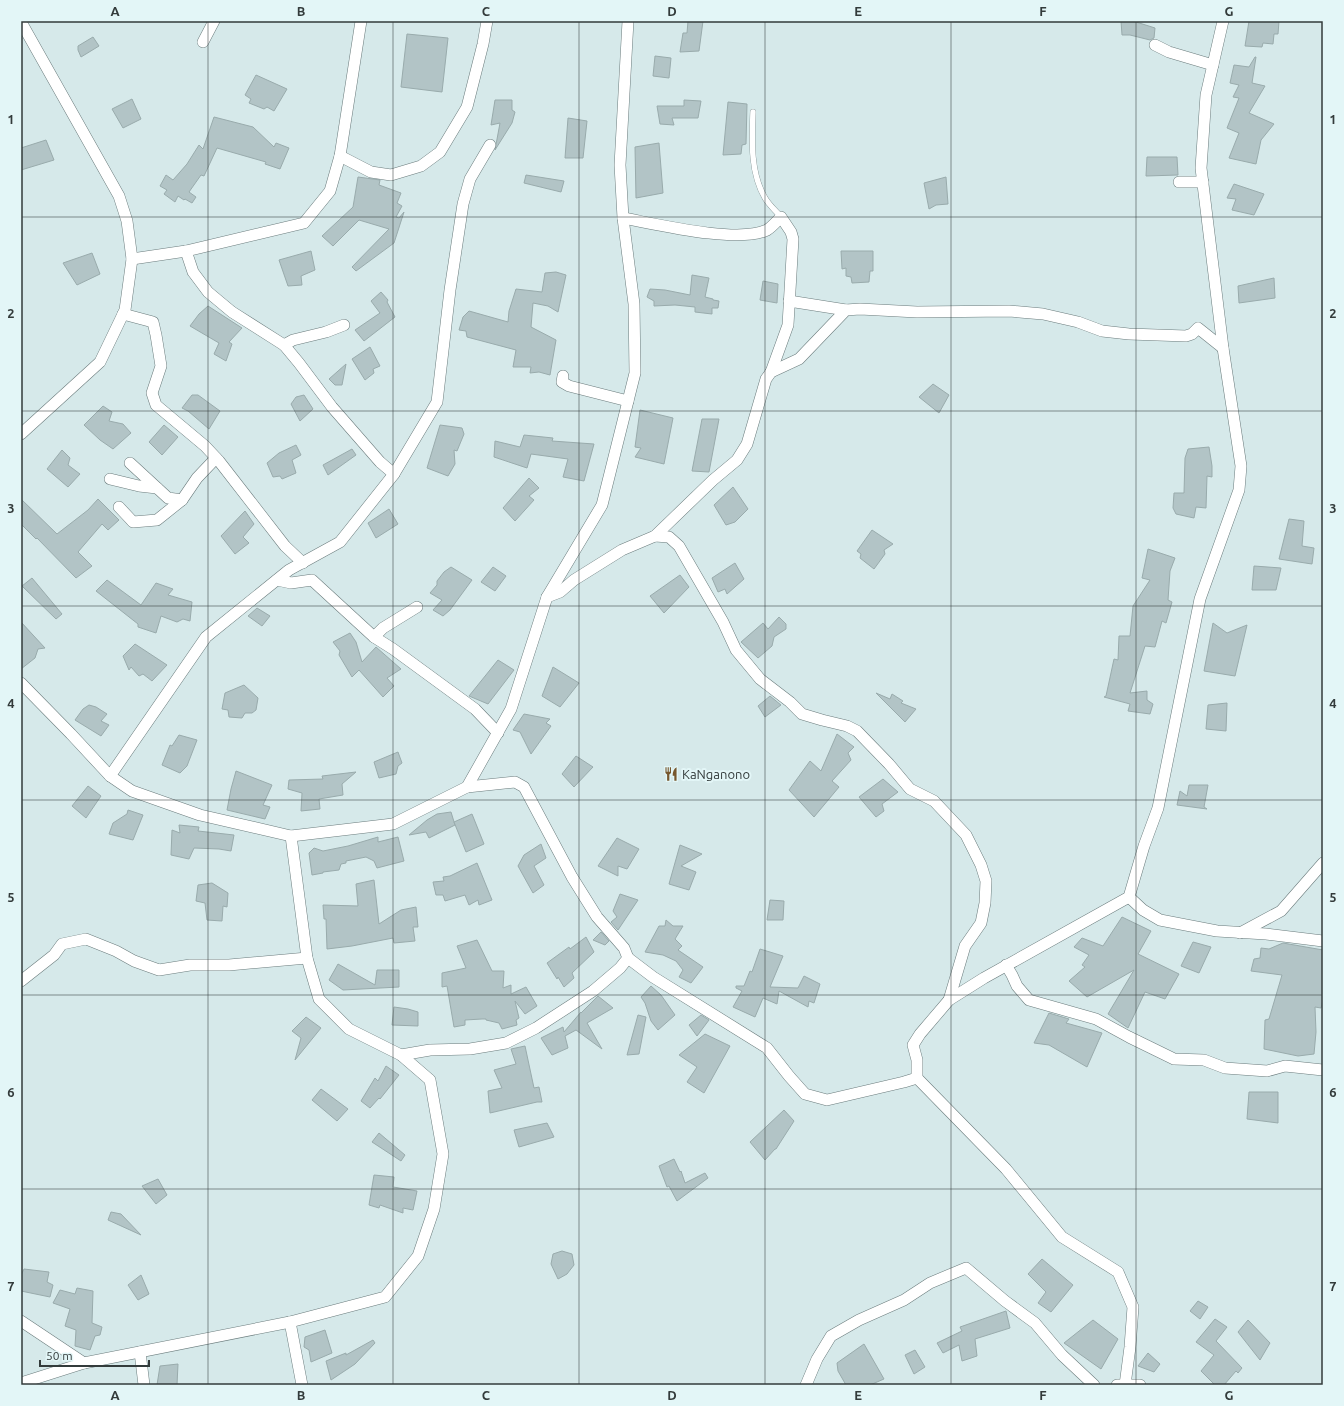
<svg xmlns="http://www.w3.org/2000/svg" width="1344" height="1406" viewBox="0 0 1344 1406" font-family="Ubuntu,sans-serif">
	<rect width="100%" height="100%" fill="#d6e9ea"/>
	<g fill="#b2c4c6" stroke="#99abac">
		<path d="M688,21H703L699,51L680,52L683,33H687Z"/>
		<path d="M1121,21H1133L1155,28L1154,38L1150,40L1130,35H1122Z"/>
		<path d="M1249,21H1279L1278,34H1274L1273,44L1263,43L1262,47L1245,46Z"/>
		<path d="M407,34L448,38L442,92L401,87Z"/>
		<path d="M93,37L99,46L81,57L78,50V46Z"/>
		<path d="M655,56L671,58L669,78L653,76Z"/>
		<path d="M1255,57H1256L1252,83L1265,86L1249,113L1274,124L1261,140L1256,164L1229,158L1239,133L1227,128L1239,98L1233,97L1239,85L1230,83L1234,65L1249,67Z"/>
		<path d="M256,75L287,89L274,111L267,107L264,109L249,103L251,99L245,95Z"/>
		<path d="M132,99L141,119L123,128L112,109Z"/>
		<path d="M495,100H512V110L515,112L512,123L495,150L500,123L491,125Z"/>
		<path d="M684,100L701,101L698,118H672L674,125L660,124L657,106H684Z"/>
		<path d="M728,102L747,104L746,144L742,145L741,154L723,155Z"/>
		<path d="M214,117L253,127L274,147L276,143L289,148L280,169L265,164L266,162L217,148L204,176L201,175L189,192L196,197L192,203L185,199L184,200L178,196L175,202L164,194L167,190L160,186L166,175L173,180L187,164L199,145L203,149Z"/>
		<path d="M568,118L587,121L583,158H565Z"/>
		<path d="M46,140L54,160L21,170V148Z"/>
		<path d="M659,143L663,193L636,198L635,147Z"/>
		<path d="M1147,157H1177L1178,175L1146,176Z"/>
		<path d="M526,175L564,181L561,192L524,183Z"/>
		<path d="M358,177L380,180L379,185L401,193L397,203L402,206L396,217L399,218L404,212L394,243L356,271L352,267L389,229L359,220L333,246L322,236L353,207Z"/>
		<path d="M946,177L948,204L936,205L929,209L924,183Z"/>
		<path d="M1234,184L1264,194L1254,215L1232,210L1236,199L1227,198Z"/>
		<path d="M311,251L315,270L301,276L302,285L288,286L279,260Z"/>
		<path d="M841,251H873V271H870L869,282L852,283L851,277L846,276V268L842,269Z"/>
		<path d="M92,253L100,274L77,285L63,263Z"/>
		<path d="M556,272L566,275L558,312L548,306L533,303L531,327L556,340L550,375L539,372L530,373L531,367H513L516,350L467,337L466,331L459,330L463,317L469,311L508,322L509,311L516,289L542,292L545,273Z"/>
		<path d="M692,275L709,278L705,297L713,299V300L719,301L718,308H712V314L695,312V307L675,305L654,306V301L647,297L650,289L665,290L690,295Z"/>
		<path d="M1274,278L1275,298L1239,303L1238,286Z"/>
		<path d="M763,281L778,284L777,303L760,300Z"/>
		<path d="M381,292L388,300L387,302L395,317L364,341L355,330L380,313L371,301Z"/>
		<path d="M208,306L242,328L229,342L232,344L226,361L214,354L219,343L190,326L199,314Z"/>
		<path d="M370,347L380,366L373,369L374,373L365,380L352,359Z"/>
		<path d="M346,364L342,385H335L329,379Z"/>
		<path d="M933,384L949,395L939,413L919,397Z"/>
		<path d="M192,395H198L220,411L209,429L188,411L182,408Z"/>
		<path d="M304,395L313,409L300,421L291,404L296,397Z"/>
		<path d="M103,406L112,412L109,421L123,424L131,433L113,449L100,440L84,425Z"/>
		<path d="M640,410L673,418L664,464L635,457L641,448L635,447Z"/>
		<path d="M702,419H719L709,472L692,471Z"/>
		<path d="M164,425L178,437L162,455L149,442Z"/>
		<path d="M440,425L462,428L464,434L457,451L454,450L455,464L448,476L427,468Z"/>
		<path d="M524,435L553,438L552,441L594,444L584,481L563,477L568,459L531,454L527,468L494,457L495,441L520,447Z"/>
		<path d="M296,445L301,455L292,460L296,473L282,479L280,476L273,477L267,463L279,453Z"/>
		<path d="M1209,447L1212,466V477L1207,476L1206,508L1196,507L1194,518L1176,514L1173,508L1174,493H1184L1185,458L1188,449Z"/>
		<path d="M352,449L356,455L328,475L323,465Z"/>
		<path d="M62,450L70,458L68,465L80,474L68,487L47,469Z"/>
		<path d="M529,478L539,488L529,496L534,500L515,521L503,508Z"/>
		<path d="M733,487L748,509L735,522L726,525L714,505Z"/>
		<path d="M21,499L57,534L88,510L98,499L119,520L108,530L102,524L78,552L92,566L76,578L37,538L36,539L21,524Z"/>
		<path d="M389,509L398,524L376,538L368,523Z"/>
		<path d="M245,511L254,524L243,537L249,543L235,554L221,536Z"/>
		<path d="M1289,519L1304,521L1302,546L1314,548L1312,564L1279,559Z"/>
		<path d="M872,530L893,544L884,550L885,554L874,569L860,558L861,554L857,551Z"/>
		<path d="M1148,549L1175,558L1170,571L1168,600L1172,602L1166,623L1162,621L1155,647L1145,646L1130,693L1147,691V700L1153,704L1150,714L1128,711L1130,704L1104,697L1106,696L1114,659L1118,660L1119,636H1130L1133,606L1150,580L1142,578Z"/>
		<path d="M735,563L744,579L727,594L725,589L718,592L712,578Z"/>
		<path d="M1254,566L1281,568L1276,590H1252Z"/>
		<path d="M451,567L472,580L450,610L443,616L433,610L442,600L430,593L437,585V581L444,572Z"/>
		<path d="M493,567L506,576L495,591L481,582Z"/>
		<path d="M680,575L689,587L664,613L650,596Z"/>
		<path d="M32,578L62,614L56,619L22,586Z"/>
		<path d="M107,580L141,605L156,583L173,589L168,595L192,602L190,621L183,619L177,622L161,616L156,633L138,627V624L96,591Z"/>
		<path d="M257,608L270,616L262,626L248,616Z"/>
		<path d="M779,617L786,624V629L774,637L772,646L758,658L741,642L763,623L768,629Z"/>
		<path d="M21,622L45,648L38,649L35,658L21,669Z"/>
		<path d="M1213,623L1227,633L1247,625L1235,676L1204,671Z"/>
		<path d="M350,633L356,642L362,662L376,647L401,669L387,678L394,686L383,697L359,670L352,677L339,655L340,651L333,642Z"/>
		<path d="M135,644L167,665L152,681L143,674L139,676L131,667L129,670L123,656Z"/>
		<path d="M498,660L514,670L488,704L469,696Z"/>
		<path d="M553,667L579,683L560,707L542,696Z"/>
		<path d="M244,685L258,698L256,710L252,713H245L242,718L229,717L228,710L222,709L225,693Z"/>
		<path d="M876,693L890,699L892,694L903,701L901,703L916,709L905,722Z"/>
		<path d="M770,696L781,705L765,717L758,706Z"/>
		<path d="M1227,703L1226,731L1206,729L1208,705Z"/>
		<path d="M89,705L96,707L107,714L101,721L109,725L101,736L75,720L83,709Z"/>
		<path d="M524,714L550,719L546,723L551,726L531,754L520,732L513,730Z"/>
		<path d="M837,734L854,747L848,753L851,760L832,781L839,787L814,817L789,790L810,761L821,771Z"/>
		<path d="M179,735L197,740L187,766L180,773L162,765L170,745L172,746Z"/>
		<path d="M398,752L402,763L398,766L396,774L379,778L374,762Z"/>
		<path d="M576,756L593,767L574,787L562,774Z"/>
		<path d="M236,771L272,785L263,805L270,807L265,819L227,810L231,789Z"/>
		<path d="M356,772L342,784L343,795L319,799L320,809L301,811L302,793L288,789L289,780L323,779L322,776Z"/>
		<path d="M883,779L898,792L882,804L884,811L876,817L859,797Z"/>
		<path d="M1189,785H1208L1204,807L1207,809L1177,805L1180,791L1187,796Z"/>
		<path d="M88,786L101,796L86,818L72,806Z"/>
		<path d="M128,810L143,815L133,840L109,834L113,823L127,814Z"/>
		<path d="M451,812L455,825L429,838L426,832L409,835L427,820L437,814Z"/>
		<path d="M472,814L484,844L466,852L454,822Z"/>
		<path d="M179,825L199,827L198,831L234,835L231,851L219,849L194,848L189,859L171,855L172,830L180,833Z"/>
		<path d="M378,837V842L398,837L404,861L377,868L374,861L366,857L346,861V863L341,864L339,870L323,872V873L312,875L309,853L314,848L323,851L348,846Z"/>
		<path d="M617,838L639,849L627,869L618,866V876L598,866Z"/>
		<path d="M541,844L546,858L534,866L544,885L533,893L518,866L524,855Z"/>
		<path d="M680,845L702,854L681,866L696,872L689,890L669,884Z"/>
		<path d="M477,863L492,900L479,905L478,900L469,905L465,895L445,901L443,895H436L433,882L444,881L443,877L450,876Z"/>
		<path d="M374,880L379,924L401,910L416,907L418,927H413L415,941L394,943L393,938L352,946L327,949L326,919H324L323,905L358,906L356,884Z"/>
		<path d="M212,883L228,893L227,907L223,906L222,921L207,920L205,903L196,901L198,885Z"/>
		<path d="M620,894L638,900L618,930L611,922L617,917L613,911Z"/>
		<path d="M770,900L784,901L783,920H767Z"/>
		<path d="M1122,917L1151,931L1138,954L1179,974L1165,999L1145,992L1128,1028L1108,1014L1134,970L1087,997L1069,981L1085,967L1082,965L1089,955L1074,947L1082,938L1103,946Z"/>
		<path d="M666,920L673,926H683L675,939L682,946L678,950L703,967L691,983L679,977L683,970L676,961L663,955L645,952L659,926H665Z"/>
		<path d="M601,932L609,941L605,945L593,940Z"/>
		<path d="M586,937L594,952L572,973L574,978L564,987L558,977L557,979L547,963L569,947L570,949Z"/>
		<path d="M477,940L492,971H504L503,988L511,985V994L526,987L537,1006L525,1014L515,1001L519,1018L516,1020L517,1025L502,1029L499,1023L486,1020V1019H482L465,1020V1025L454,1027L447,986L442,987V973L466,968L457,946Z"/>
		<path d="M1193,942L1211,947L1199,973L1181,966Z"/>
		<path d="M1283,943L1323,950V1000L1321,1008L1315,1007L1316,1032L1314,1054L1298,1056L1264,1049L1265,1020L1269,1019L1282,975L1251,971L1254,959L1260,958L1261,948L1269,949Z"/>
		<path d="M760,949L783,956L770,987L798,988L804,976L820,984L814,1003L809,1001L808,1007L779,991L777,1004L763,998L755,1017L733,1007L742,991L736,988V986H744L750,971L752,972Z"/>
		<path d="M338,964L375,985L377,970H399V987L343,990L329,980Z"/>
		<path d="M651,986L661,995L675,1015L658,1030L651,1021L645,1003L641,997Z"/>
		<path d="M598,996L613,1008L587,1023L602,1049L576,1030L565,1036L568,1048L552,1055L541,1038L563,1027L564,1032L581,1012V1013Z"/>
		<path d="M394,1007L408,1009L418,1012V1026L392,1025Z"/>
		<path d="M1049,1013L1069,1019L1066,1023L1102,1033L1087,1067L1049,1045L1034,1043Z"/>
		<path d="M638,1015L646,1017L639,1054L627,1055Z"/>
		<path d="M701,1015L709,1020L697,1036L689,1025Z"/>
		<path d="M306,1017L321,1028L295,1060L301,1038L292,1031Z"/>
		<path d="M705,1034L730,1046L704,1093L687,1082L697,1067L679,1055Z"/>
		<path d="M525,1046L534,1088L539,1087L542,1102H537L490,1113L488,1091L502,1088L494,1070L516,1064L511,1049Z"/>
		<path d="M386,1066L399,1075L380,1099L379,1098L370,1108L361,1101L375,1078L378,1081Z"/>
		<path d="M321,1089L348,1109L337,1121L312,1100Z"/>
		<path d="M1249,1092H1278V1123L1247,1119Z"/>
		<path d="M784,1110L794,1121L776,1149H775L765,1160L750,1142Z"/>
		<path d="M547,1123L554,1137L519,1147L514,1130Z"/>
		<path d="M379,1133L405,1155L401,1161L372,1142Z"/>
		<path d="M674,1159L680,1172L681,1171L685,1183L705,1173L708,1178L677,1201L669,1186L667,1187L659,1166Z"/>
		<path d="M374,1175L394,1177L393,1187L417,1191L413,1210L403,1208V1213L380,1205L379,1208L369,1205Z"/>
		<path d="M158,1179L167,1195L156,1204L142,1186Z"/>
		<path d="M111,1212L121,1214L141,1235L108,1220Z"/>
		<path d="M562,1251L572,1254L574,1265L567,1274L558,1279L551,1264L553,1254Z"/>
		<path d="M1042,1259L1073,1285L1051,1312L1038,1303L1046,1292L1028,1274Z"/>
		<path d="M24,1269L49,1272L47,1282L53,1285L50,1297L21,1291V1275Z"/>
		<path d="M141,1275L149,1294L138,1300L128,1285Z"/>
		<path d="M77,1288L93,1291L92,1323L102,1327L100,1335L95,1336L90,1350L75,1346L76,1330L65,1326L70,1309L53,1303L60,1290L75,1294Z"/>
		<path d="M1198,1301L1208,1307L1200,1319L1190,1311Z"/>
		<path d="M1006,1311L1010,1328L975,1339L977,1356L962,1361L959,1345L943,1353L937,1343L962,1331L960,1327Z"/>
		<path d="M1215,1319L1227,1327L1216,1341L1242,1368L1238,1373L1236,1371L1224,1385H1215L1201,1371L1214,1355L1196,1342Z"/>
		<path d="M1093,1320L1118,1339L1101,1369L1064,1343Z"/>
		<path d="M1248,1320L1270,1343L1260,1360L1238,1332Z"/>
		<path d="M325,1330L332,1353L311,1362L309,1350L304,1347L305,1337Z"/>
		<path d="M373,1340L375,1343L355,1364L331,1380L326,1361L346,1353V1355Z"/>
		<path d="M864,1344L884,1379L870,1385H846L838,1371L837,1363Z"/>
		<path d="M915,1350L925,1367L914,1374L905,1355Z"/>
		<path d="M1148,1353L1160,1364L1154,1372L1138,1366Z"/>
		<path d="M178,1364L177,1385H157L160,1366Z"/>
	</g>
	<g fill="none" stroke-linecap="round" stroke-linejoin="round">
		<defs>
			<path id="lane" d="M753,112C752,141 750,172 765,198C769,205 776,211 781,217"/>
			<g id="street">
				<path d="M21,22L119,196L127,221L132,259L125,310L100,362L21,434"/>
				<path d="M203,42L214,21"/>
				<path d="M1155,45L1169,52L1213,65"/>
				<path d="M340,156L371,172L391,175L421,166L440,152L467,107L483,44L487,21"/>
				<path d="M1179,182H1203"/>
				<path d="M623,218C656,224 738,244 767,230C772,227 777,221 781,217L791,232L793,239L788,325L771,372"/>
				<path d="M186,251L193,272L208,292L232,312L284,345L299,363L332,407L380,462L394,474"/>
				<path d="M132,259L186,251L304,223L330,191L340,156L361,21"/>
				<path d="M789,301L846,310"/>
				<path d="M123,314L153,322L156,335L161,366L152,393L156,405L205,446L219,461L285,546L303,563"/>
				<path d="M284,345L293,340L326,332L344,325"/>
				<path d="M563,376L562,382L569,386L628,401"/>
				<path d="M130,463L168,498L182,500"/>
				<path d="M110,479L139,486L157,488"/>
				<path d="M119,507L133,522L157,520L182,500L197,478L216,458"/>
				<path d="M655,536L669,537L679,546L723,622L736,650L760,679L790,702L802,714L822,720L847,726L857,731L889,764L910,789L934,801L966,835L981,865L986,881L985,903L981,923L965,946L949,1000"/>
				<path d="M277,580L291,583L312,580L374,637L393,649L475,709L498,733"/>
				<path d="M547,597L560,592L574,580L622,550L655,536L713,480L737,460L747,444L766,379L771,372L799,359L846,310L860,309L917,312L1009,311L1043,314L1078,322L1102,331L1129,334L1186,336L1192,334L1198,328L1223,348"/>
				<path d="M374,637L383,628L417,607"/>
				<path d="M21,683L71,734L110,776L132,791L200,815L291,836L393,824L467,787L511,709L547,597L602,505L635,373L634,304L623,218L620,165L628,21"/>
				<path d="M110,776L206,637L289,570L340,542L394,474L437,402L450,290L463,204L470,179L490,145"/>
				<path d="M1129,897L1143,910L1160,920L1217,931L1266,934L1323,941"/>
				<path d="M1240,933L1281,911L1323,863"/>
				<path d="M628,958L653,977L767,1048L789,1076L805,1094L827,1100L904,1082L917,1078"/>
				<path d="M1006,965L1012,975L1017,986L1029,1000L1096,1019L1129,1037L1174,1059L1204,1060L1225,1068L1267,1071L1285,1066L1323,1070"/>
				<path d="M21,981L54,955L62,944L86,939L116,951L134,961L159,970L190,965H229L307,958"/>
				<path d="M401,1055L430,1050L470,1049L506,1043L536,1028L593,991L620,968L628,958L624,948L597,917L572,877L524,787L515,782L467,787"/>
				<path d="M21,1321L84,1363"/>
				<path d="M290,1322L302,1385"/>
				<path d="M140,1352L144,1385"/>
				<path d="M21,1383L84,1363L290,1322L385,1297L418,1256L434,1209L443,1154L430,1080L401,1055L349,1029L319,999L307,958L291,836"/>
				<path d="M806,1385L817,1359L831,1336L859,1320L904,1300L930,1283L966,1268L1005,1301L1035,1323L1062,1355L1094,1385"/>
				<path d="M1117,1385H1140"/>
				<path d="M1125,1385L1130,1347L1133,1307L1118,1272L1062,1237L1006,1169L917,1078V1060L913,1045L920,1034L949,1000L984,978L1129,897L1144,846L1158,808L1200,599L1239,490L1241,466L1223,348L1201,168L1206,95L1223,21"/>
			</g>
		</defs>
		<use href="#lane" stroke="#6b7c7d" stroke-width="6"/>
		<use href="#street" stroke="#6b7c7d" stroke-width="12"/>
		<use href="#lane" stroke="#fff" stroke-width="5.5"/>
		<use href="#street" stroke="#fff" stroke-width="11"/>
	</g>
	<path fill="none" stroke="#333b3b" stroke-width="1" stroke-opacity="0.55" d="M208,21V1385M393,21V1385M579,21V1385M765,21V1385M951,21V1385M1136,21V1385M21,217H1323M21,411H1323M21,606H1323M21,800H1323M21,995H1323M21,1189H1323"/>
	<defs>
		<symbol id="restaurant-bare" viewBox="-9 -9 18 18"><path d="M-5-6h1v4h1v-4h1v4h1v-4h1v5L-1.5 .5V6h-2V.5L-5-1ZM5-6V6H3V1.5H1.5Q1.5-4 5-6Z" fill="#77572d" stroke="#e3f6f7" stroke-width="2.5" paint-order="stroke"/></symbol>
	</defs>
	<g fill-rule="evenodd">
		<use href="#restaurant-bare" x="661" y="764" width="20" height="20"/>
	</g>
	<g text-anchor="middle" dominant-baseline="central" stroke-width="4" stroke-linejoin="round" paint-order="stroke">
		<g font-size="13" fill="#333b3b" stroke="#e3f6f7" text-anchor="start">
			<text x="682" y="774">KaNganono</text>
		</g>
	</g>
	<rect width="1344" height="1406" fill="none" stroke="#e3f6f7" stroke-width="44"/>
	<path d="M40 1360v6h109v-6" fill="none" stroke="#333b3b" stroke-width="2"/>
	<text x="46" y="1360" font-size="12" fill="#333b3b" stroke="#e3f6f7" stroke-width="3" paint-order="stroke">50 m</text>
	<rect x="22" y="22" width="1300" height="1362" fill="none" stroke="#333b3b" stroke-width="1.5"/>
	<g font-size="13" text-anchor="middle" font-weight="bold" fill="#333b3b">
		<text x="115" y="16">A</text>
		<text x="301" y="16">B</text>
		<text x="486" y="16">C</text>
		<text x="672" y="16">D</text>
		<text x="858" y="16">E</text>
		<text x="1043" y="16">F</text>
		<text x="1229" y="16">G</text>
		<text x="11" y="124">1</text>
		<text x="1333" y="124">1</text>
		<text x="11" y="318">2</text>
		<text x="1333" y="318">2</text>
		<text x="11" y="513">3</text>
		<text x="1333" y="513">3</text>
		<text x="11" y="708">4</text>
		<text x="1333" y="708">4</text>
		<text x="11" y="902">5</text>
		<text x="1333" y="902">5</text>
		<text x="11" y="1097">6</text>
		<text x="1333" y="1097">6</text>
		<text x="11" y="1291">7</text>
		<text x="1333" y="1291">7</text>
		<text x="115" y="1400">A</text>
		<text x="301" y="1400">B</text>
		<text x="486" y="1400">C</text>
		<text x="672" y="1400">D</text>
		<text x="858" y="1400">E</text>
		<text x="1043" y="1400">F</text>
		<text x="1229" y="1400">G</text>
	</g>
</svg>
